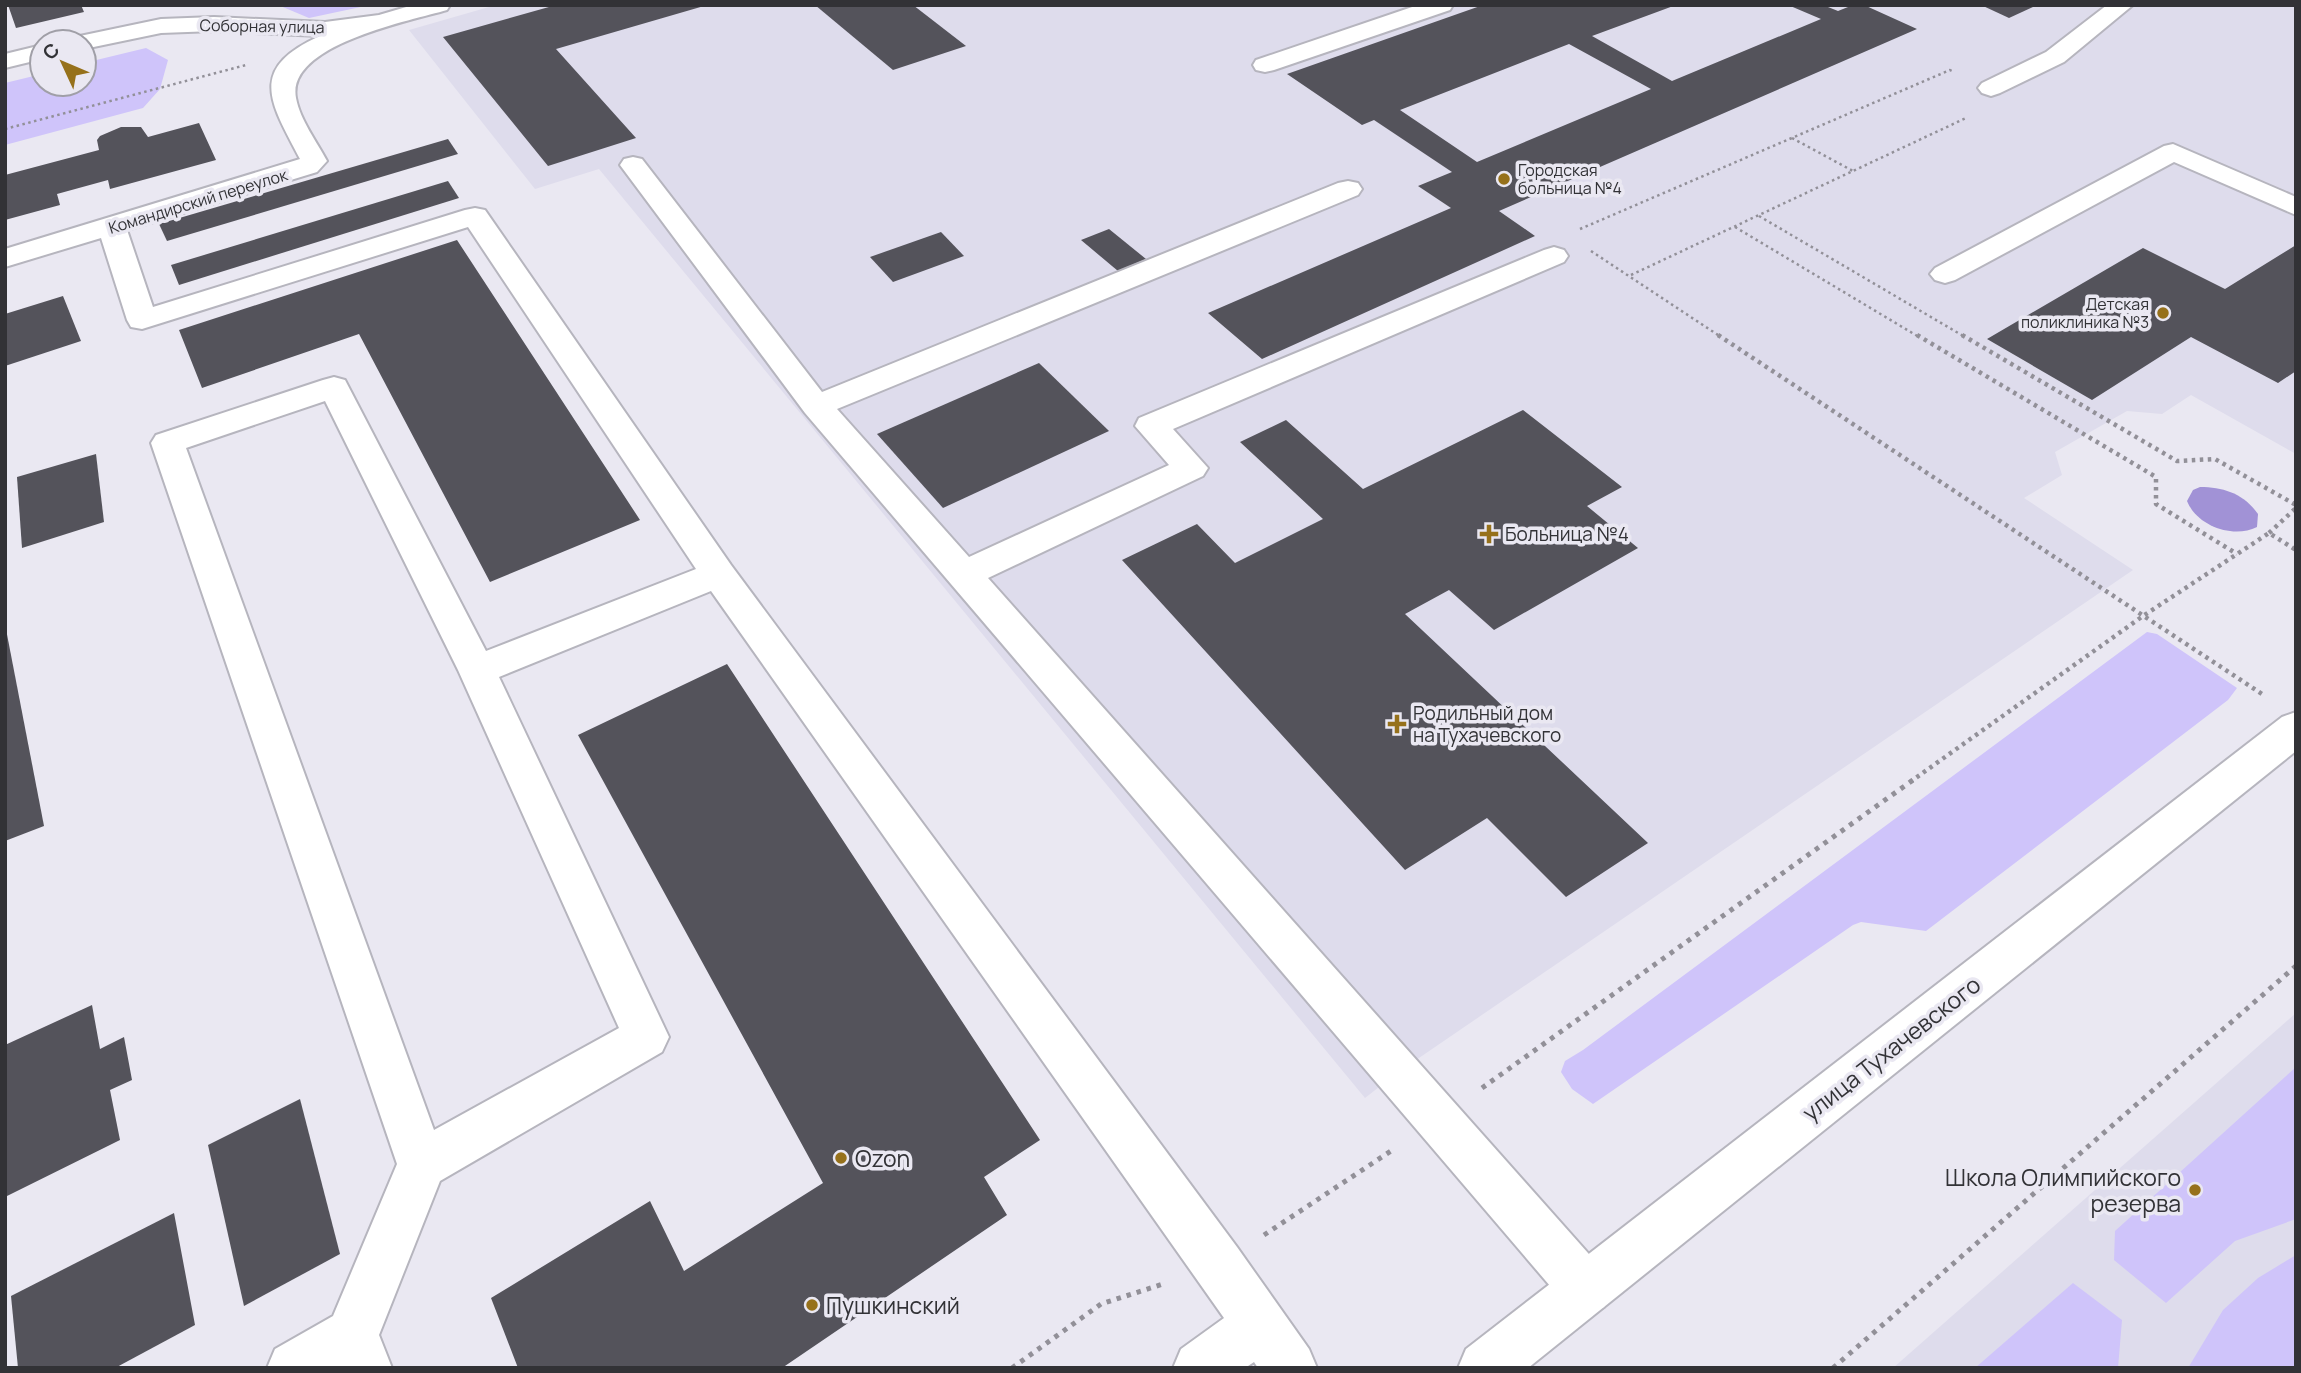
<svg xmlns="http://www.w3.org/2000/svg" width="2301" height="1373" viewBox="0 0 2301 1373" font-family="Manrope,sans-serif">
	<rect width="100%" height="100%" fill="#eae8f2"/>
	<g fill="#dedcec">
		<path d="M496,5H2296V454L2191,395L2162,414L2127,411L2055,452L2062,475L2024,498L2133,570L1397,1073L1365,1098L599,169L535,189L409,30Z"/>
		<path d="M2296,1013V1368H1893Z"/>
	</g>
	<g fill="#cfc4fa">
		<path d="M278,5H370L309,18Z"/>
		<path d="M146,48L168,60L160,89L143,108L5,145V83L42,74V84H84V63Z"/>
		<path d="M2147,632L2157,634L2237,688L2228,700L1926,931L1861,922L1853,925L1593,1104L1572,1089L1561,1072L1565,1061L1583,1050Z"/>
		<path d="M2296,1067V1219L2235,1241L2166,1303L2114,1260L2115,1231Z"/>
		<path d="M2296,1255V1368H2188L2223,1310L2258,1278Z"/>
		<path d="M2073,1283L2122,1320L2118,1368H1975Z"/>
	</g>
	<path fill="#a192d6" d="M2200,487C2224,487 2244,494 2258,514L2257,527C2233,539 2197,526 2187,501L2193,490Z"/>
	<g fill="#54535b" fill-rule="evenodd">
		<path d="M8,5H81L84,12L16,28Z"/>
		<path d="M556,5L704,6L556,49L636,138L548,166L443,37Z"/>
		<path d="M815,5H913L966,46L893,70Z"/>
		<path d="M1483,5H1676L1592,36L1672,81L1821,19L1788,5H1823L1838,11L1853,5H1864L1917,29L1499,211L1535,236L1262,359L1208,313L1451,208L1418,186L1452,172L1374,120L1362,125L1287,74ZM1569,44L1651,89L1477,162L1400,110Z"/>
		<path d="M1981,5H2037L2009,18Z"/>
		<path d="M199,123L216,160L110,189L108,180L57,194L60,205L5,220V175L99,150L97,140L100,136L121,127H141L148,137Z"/>
		<path d="M448,139L458,154L167,241L159,224Z"/>
		<path d="M448,181L459,198L179,285L171,265Z"/>
		<path d="M1109,229L1146,259L1118,271L1081,240Z"/>
		<path d="M941,232L964,256L893,282L870,257Z"/>
		<path d="M457,240L640,520L490,582L359,334L202,388L179,330Z"/>
		<path d="M2296,245V371L2278,383L2191,337L2092,400L1987,339L2143,248L2225,289Z"/>
		<path d="M63,296L81,341L5,366V314Z"/>
		<path d="M1039,363L1109,431L943,508L877,434Z"/>
		<path d="M1523,410L1622,487L1587,506L1638,548L1494,630L1449,590L1405,614L1648,843L1566,897L1487,818L1405,870L1122,560L1197,524L1235,563L1323,519L1240,442L1286,420L1363,489Z"/>
		<path d="M96,454L104,522L22,548L17,477Z"/>
		<path d="M5,624L44,826L5,841Z"/>
		<path d="M727,664L1040,1140L984,1177L1007,1215L782,1368H518L491,1298L650,1201L684,1271L823,1183L578,735Z"/>
		<path d="M92,1005L100,1049L124,1037L132,1080L110,1090L120,1140L5,1197V1045Z"/>
		<path d="M300,1099L340,1254L244,1306L208,1145Z"/>
		<path d="M174,1213L195,1325L115,1368H18L11,1296Z"/>
	</g>
	<g fill="none" stroke-linecap="round" stroke-linejoin="round">
		<defs>
			<g id="minor">
				<path d="M413,5H450L447,10C409,21 286,45 296,98C300,120 317,142 327,161L317,172L127,230L153,307L465,210L475,208L485,210L731,565L1237,1247L1309,1349L1317,1368H1258L1254,1362L1245,1368H1173L1181,1349L1224,1318L711,591L499,677L669,1037L662,1052L440,1181L379,1335L392,1368H267L275,1349L333,1316L397,1164L151,443L156,435L323,380L334,377L345,380L486,651L696,569L468,227L142,329L131,327L127,320L101,238L5,267V249L300,159C271,103 246,69 320,36L214,31L161,33L84,49V42H71L75,37L161,19L214,17L325,22L379,15ZM325,401L458,670L619,1028L434,1130L186,448Z"/>
				<path d="M1418,5H1453L1450,10L1274,70L1265,72L1256,70L1253,65L1256,60Z"/>
				<path d="M2107,5H2133L2064,62L2000,93L1991,96L1982,93L1978,88L1982,83L2046,52Z"/>
				<path d="M42,45V59L5,68V54Z"/>
				<path d="M2173,144L2296,197V215L2174,162L1955,280L1945,283L1935,280L1930,274L1935,268L2164,146Z"/>
				<path d="M633,157L642,159L822,392L1338,183L1348,181L1358,183L1362,189L1358,195L837,409L969,557L1169,465L1135,426L1139,418L1544,250L1554,247L1564,250L1568,256L1564,262L1173,429L1208,468L1203,476L988,578L1604,1271L1612,1289L1604,1307L1586,1315L1568,1307L805,413L620,165L624,159Z"/>
			</g>
			<path id="major" d="M2296,712V751L1528,1368H1458L1466,1349L2282,717Z"/>
		</defs>
		<use href="#minor" stroke="#b6b5be" stroke-width="4"/>
		<use href="#major" stroke="#b6b5be" stroke-width="4"/>
		<g stroke="#929098" stroke-width="2.5" stroke-dasharray="2.5 3.5" stroke-linecap="butt">
			<path d="M5,129L246,65"/>
			<path d="M1792,138L1853,171"/>
			<path d="M1759,216L1965,337"/>
			<path d="M1735,227L1919,337"/>
			<path d="M1580,229L1950,70L1954,72"/>
			<path d="M1591,251L1721,337"/>
			<path d="M1631,275L1966,118"/>
		</g>
		<g stroke="#929098" stroke-width="4.5" stroke-dasharray="3.5 4.5" stroke-linecap="butt">
			<path d="M1718,335L2262,694"/>
			<path d="M1917,335L2156,477V504L2237,554"/>
			<path d="M1962,335L2177,461L2215,459L2296,505"/>
			<path d="M2269,533L2296,508"/>
			<path d="M1910,782L2143,616L2269,533L2296,550"/>
		</g>
		<g stroke="#929098" stroke-width="5" stroke-dasharray="4.5 6" stroke-linecap="butt">
			<path d="M1482,1088L1913,780"/>
			<path d="M1264,1235L1394,1149"/>
			<path d="M1012,1368L1101,1304L1163,1284"/>
			<path d="M1833,1368L2296,966"/>
		</g>
		<use href="#minor" fill="#fff" fill-rule="evenodd"/>
		<use href="#major" fill="#fff" fill-rule="evenodd"/>
	</g>
	<g fill="#96711b" stroke="#eae8f2" stroke-width="2.5">
		<circle cx="1504" cy="179" r="7"/>
		<circle cx="2163" cy="313" r="7"/>
		<path d="M1485.5 523.5h7v7h7v7h-7v7h-7v-7h-7v-7h7z"/>
		<path d="M1393.5 713.5h7v7h7v7h-7v7h-7v-7h-7v-7h7z"/>
		<circle cx="841" cy="1158" r="7"/>
		<circle cx="2195" cy="1190" r="7"/>
		<circle cx="812" cy="1305" r="7"/>
	</g>
	<g text-anchor="middle" dominant-baseline="central" stroke-width="7" stroke-linejoin="round" paint-order="stroke">
		<g font-size="16" fill="#323236" stroke="#eae8f2">
			<text transform="translate(262 26) rotate(1)">Соборная улица</text>
			<text transform="translate(198 201) rotate(-17)">Командирский переулок</text>
		</g>
		<g font-size="16" fill="#323236" stroke="#eae8f2" text-anchor="start">
			<text x="1518" y="170">Городская<tspan x="1518" dy="18">больница №4</tspan></text>
			<text x="2149" y="304" text-anchor="end">Детская<tspan x="2149" dy="18">поликлиника №3</tspan></text>
		</g>
		<g font-size="19" fill="#323236" stroke="#eae8f2" text-anchor="start">
			<text x="1505" y="534">Больница №4</text>
			<text x="1413" y="713">Родильный дом<tspan x="1413" dy="22">на Тухачевского</tspan></text>
		</g>
		<g font-size="23" fill="#323236" stroke="#eae8f2">
			<text transform="translate(1891 1048) rotate(-38)">улица Тухачевского</text>
		</g>
		<g font-size="23" fill="#323236" stroke="#eae8f2" text-anchor="start">
			<text x="855" y="1158">Ozon</text>
			<text x="2181" y="1177" text-anchor="end">Школа Олимпийского<tspan x="2181" dy="26">резерва</tspan></text>
			<text x="826" y="1305">Пушкинский</text>
		</g>
	</g>
	<rect width="2301" height="1373" fill="none" stroke="#323236" stroke-width="14"/>
	<g transform="translate(63 63) rotate(314)"><circle r="33" fill="#eae8f2" stroke="#a09fa7" stroke-width="2"/>
	<path d="M0-5L12 26L0 18L-12 26Z" fill="#96711b"/>
	<text y="-10" font-size="19" font-weight="bold" text-anchor="middle" fill="#323236">С</text>
	</g>
</svg>
